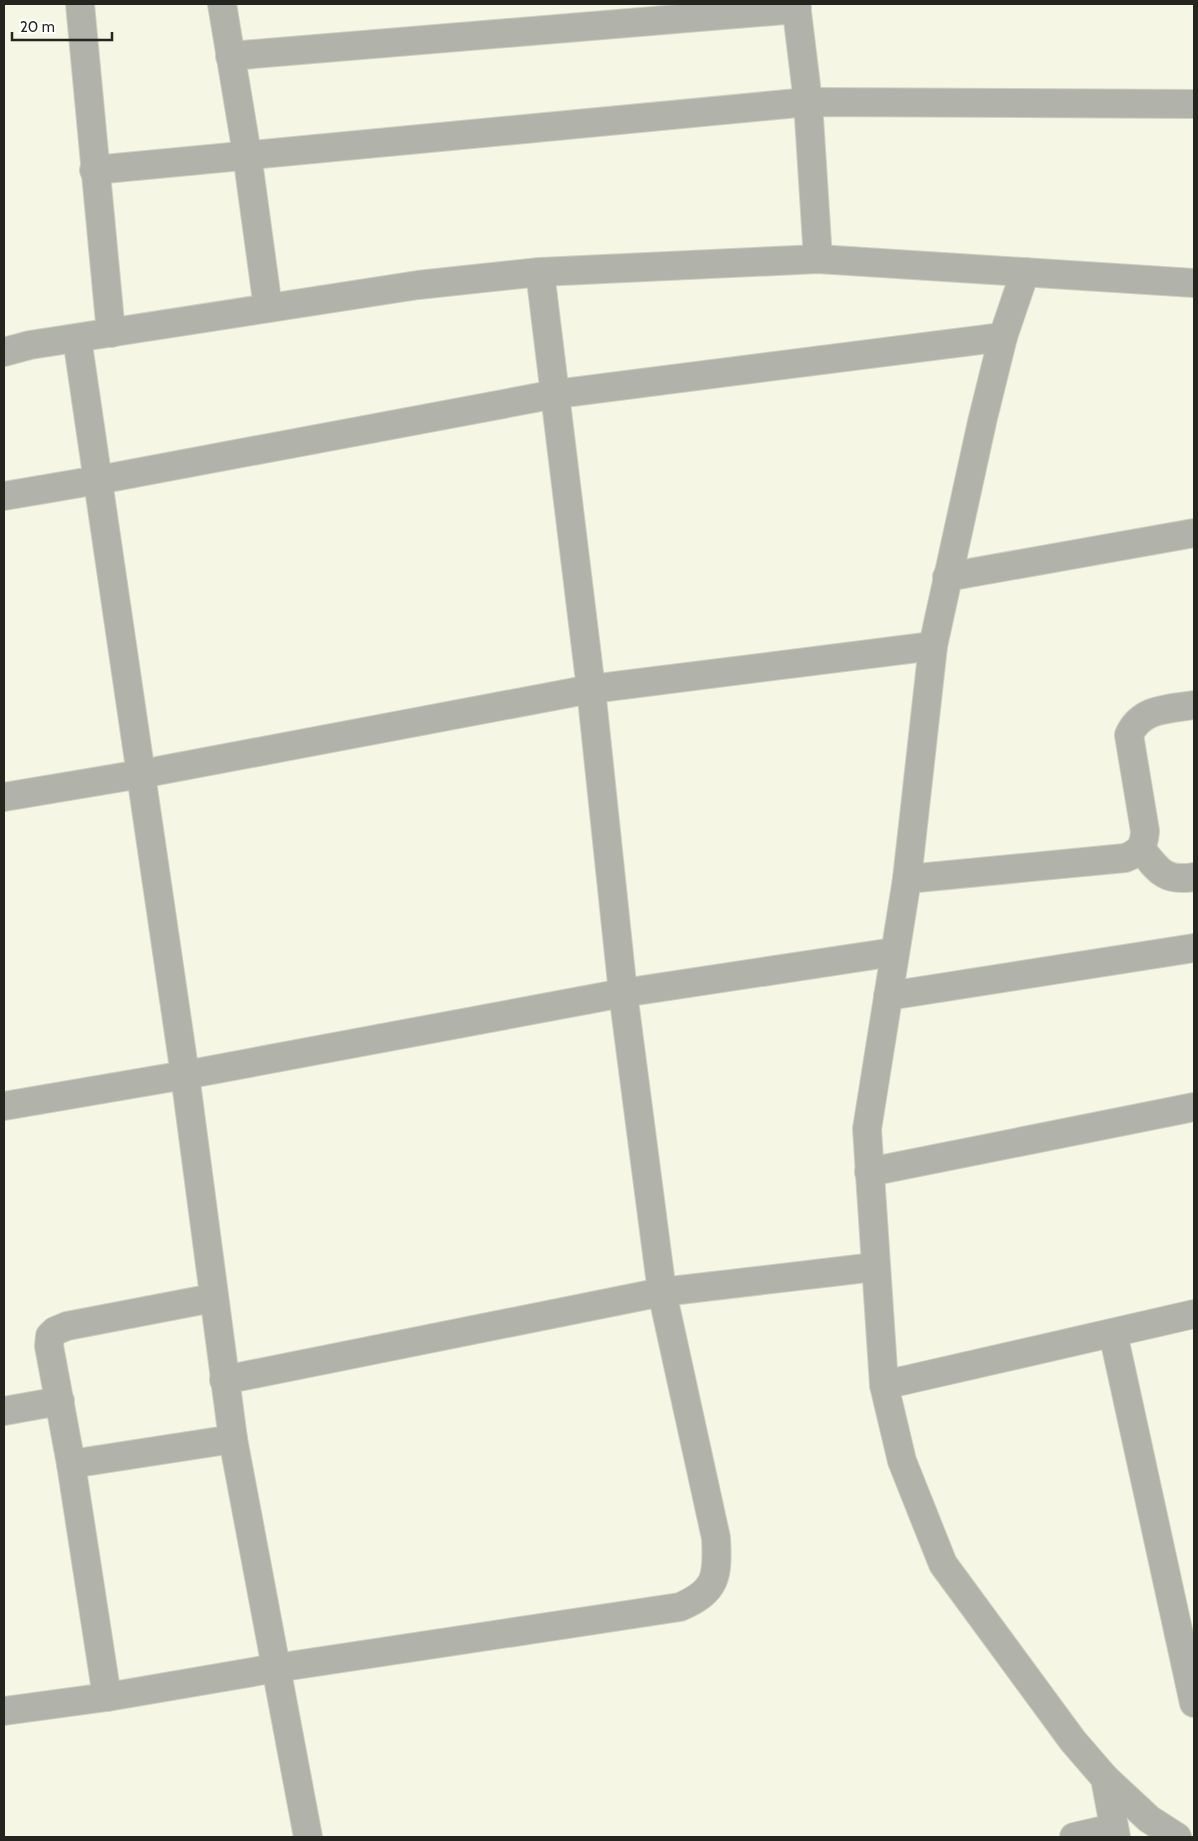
<svg xmlns="http://www.w3.org/2000/svg" width="1198" height="1841" viewBox="0 0 1198 1841" font-family="Cabin,sans-serif">
	<rect width="100%" height="100%" fill="#f5f6e4"/>
	<g fill="none" stroke-linecap="round" stroke-linejoin="round">
		<defs>
			<g id="street">
				<path d="M80,4L111,333"/>
				<path d="M222,4L247,154L268,308"/>
				<path d="M796,4L808,102L818,259"/>
				<path d="M230,56L797,9"/>
				<path d="M94,170L808,102L1194,104"/>
				<path d="M1025,272L1003,337L982,422L933,646L907,879L867,1129L884,1385L902,1461L943,1564L1073,1741L1105,1778L1149,1819L1177,1837"/>
				<path d="M77,338L185,1075L233,1439L308,1837"/>
				<path d="M4,352L30,345L418,285L540,272L818,259L1194,283"/>
				<path d="M4,496L98,480L556,394L1003,337"/>
				<path d="M947,577L1194,533"/>
				<path d="M4,797L141,774L591,689L933,646"/>
				<path d="M1141,849C1158,870 1164,882 1194,877"/>
				<path d="M907,879L1125,858C1140,852 1144,847 1145,831L1129,735C1141,708 1168,709 1194,705"/>
				<path d="M888,996L1194,948"/>
				<path d="M4,1106L185,1075L623,993L894,952"/>
				<path d="M869,1172L1194,1107"/>
				<path d="M1113,1333L1194,1703"/>
				<path d="M224,1380L662,1292L875,1267"/>
				<path d="M884,1385L1194,1314"/>
				<path d="M4,1411L60,1401"/>
				<path d="M71,1464L233,1439"/>
				<path d="M107,1697L71,1464L49,1346L50,1336L55,1331L67,1326L213,1298"/>
				<path d="M4,1711L107,1697L276,1668L680,1607C717,1591 718,1576 716,1538L662,1292L623,993L591,689L540,272"/>
				<path d="M1105,1778L1116,1837"/>
				<path d="M1074,1837L1113,1828"/>
			</g>
		</defs>
		<use href="#street" stroke="#cfd0c0" stroke-width="30"/>
		<use href="#street" stroke="#b1b2aa" stroke-width="28"/>
	</g>
	<rect width="1198" height="1841" fill="none" stroke="#24251e" stroke-width="10"/>
	<path d="M12 32v8h100v-8" fill="none" stroke="#24251e" stroke-width="2.5"/>
	<text x="20" y="32" font-size="15" fill="#24251e" stroke="#ffffff" stroke-width="4" paint-order="stroke">20 m</text>
</svg>
